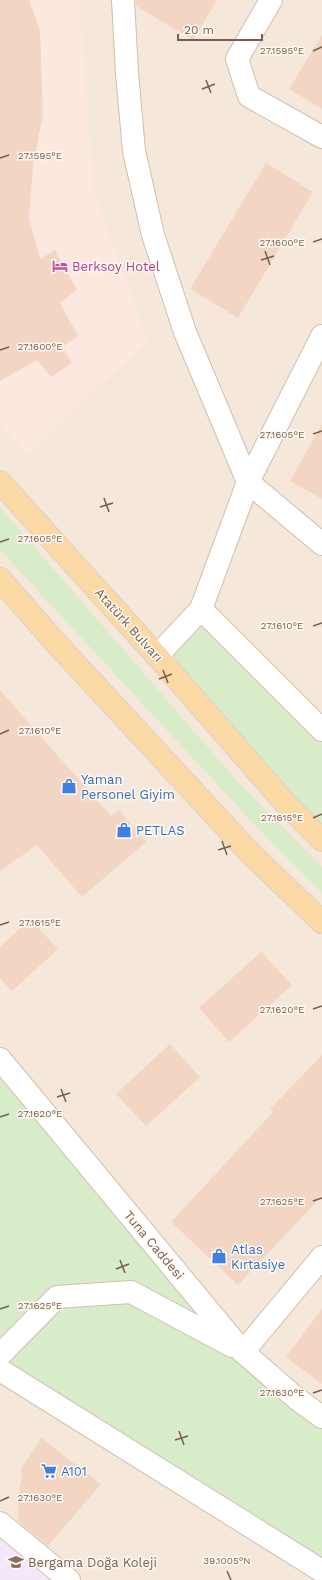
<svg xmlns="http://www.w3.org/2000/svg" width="322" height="1580" viewBox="0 0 322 1580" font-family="'Work Sans',sans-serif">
	<rect width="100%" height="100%" fill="#fdf6ec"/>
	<rect fill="#f5e8da" x="0" y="0" width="322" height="1580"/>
	<path fill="#fde8e0" d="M0,0H79L94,190L147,342L28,454L0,423Z"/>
	<path fill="#f3e8fa" d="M4,1539L52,1580H0V1544Z"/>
	<g fill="#d8ecc9">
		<path d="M0,507L237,781L322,867V893L267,838L0,550Z"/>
		<path d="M201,609L322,730V840L157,656Z"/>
		<path d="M0,1059L243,1352L322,1417V1571L0,1370Z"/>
	</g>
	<g fill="#f3d5c3">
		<path d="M0,0H29L40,30L43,115L33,165L29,218L40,259L55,250L77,290L60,303L78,336L62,347L72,363L51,377L37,360L0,381Z"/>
		<path d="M136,0H217L193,40L136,6Z"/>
		<path d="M322,35V109L289,89Z"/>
		<path d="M266,163L313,192L238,318L190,289Z"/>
		<path d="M322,424V499L290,481Z"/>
		<path d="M0,690L111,816L119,810L146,842L82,897L37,845L0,871Z"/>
		<path d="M30,919L58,949L12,991L0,978V947Z"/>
		<path d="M261,952L292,985L229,1042L199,1008Z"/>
		<path d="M170,1044L200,1077L146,1126L116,1094Z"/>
		<path d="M322,1055V1196L238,1285L171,1222L273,1112L270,1109Z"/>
		<path d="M322,1309V1384L286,1357Z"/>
		<path d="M41,1438L101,1484L48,1546L19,1522L18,1514L19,1492L22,1475L21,1469Z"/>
	</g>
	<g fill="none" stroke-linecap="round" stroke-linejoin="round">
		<defs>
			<g id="minor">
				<path d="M123,0L127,73L134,151L153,235L185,332L248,482L322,544"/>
				<path d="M271,0L237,59L249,96L322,137"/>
				<path d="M201,609L248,482L322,336"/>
				<path d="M243,1352L322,1257"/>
				<path d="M0,1370L322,1571"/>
			</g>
			<g id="tertiary">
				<path d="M0,1059L243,1352L296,1398L322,1417"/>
				<path d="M0,1355L57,1297L131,1292L232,1346"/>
				<path d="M0,1523L69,1580"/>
			</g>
			<path id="secondary" d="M157,656L201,609L322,730"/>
			<g id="primary">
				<path d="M0,482L157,656L286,804L322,840"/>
				<path d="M0,579L55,642L251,854L322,922"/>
			</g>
		</defs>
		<use href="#minor" stroke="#d1beb0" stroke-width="24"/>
		<use href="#tertiary" stroke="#d1beb0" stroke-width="24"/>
		<use href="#secondary" stroke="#d6c0b0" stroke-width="24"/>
		<use href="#primary" stroke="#dad1cd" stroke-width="24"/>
		<use href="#minor" stroke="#fff" stroke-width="22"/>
		<use href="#tertiary" stroke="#fff" stroke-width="22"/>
		<use href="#secondary" stroke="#fff" stroke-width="22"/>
		<use href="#primary" stroke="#fbd9a5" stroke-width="22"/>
	</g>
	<path fill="none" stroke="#7a5c4d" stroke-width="1.5" d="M313,51L322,47M206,80L211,93M202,89L215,84M0,158L9,155M313,242L322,239M265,251L270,265M261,260L274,256M0,350L9,347M313,434L322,431M104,498L109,512M100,507L113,503M0,542L9,539M313,626L322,623M163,670L168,683M159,679L172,674M0,734L9,730M313,818L322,814M222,841L227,855M218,850L231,846M0,925L9,922M313,1009L322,1006M61,1089L66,1102M57,1097L70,1093M0,1117L9,1114M313,1201L322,1198M120,1260L125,1273M116,1269L129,1264M0,1309L9,1306M313,1393L322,1390M179,1431L184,1445M175,1440L188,1436M0,1501L9,1497M227,1571L231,1580"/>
	<defs>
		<symbol id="hotel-bare" viewBox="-9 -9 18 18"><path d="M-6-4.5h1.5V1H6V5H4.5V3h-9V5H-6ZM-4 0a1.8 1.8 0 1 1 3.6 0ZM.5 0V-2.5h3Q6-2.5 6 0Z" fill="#d1479c" stroke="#fffaf3" stroke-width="2.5" paint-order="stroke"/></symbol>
		<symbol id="shop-bare" viewBox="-9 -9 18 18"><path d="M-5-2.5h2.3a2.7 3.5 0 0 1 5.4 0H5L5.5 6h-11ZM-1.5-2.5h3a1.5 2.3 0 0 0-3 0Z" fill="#3f7fe0" stroke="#fffaf3" stroke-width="2.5" paint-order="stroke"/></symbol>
		<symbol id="supermarket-bare" viewBox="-9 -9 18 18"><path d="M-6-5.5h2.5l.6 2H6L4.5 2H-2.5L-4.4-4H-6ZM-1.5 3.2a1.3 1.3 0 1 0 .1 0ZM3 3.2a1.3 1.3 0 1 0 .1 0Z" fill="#3f7fe0" stroke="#fffaf3" stroke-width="2.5" paint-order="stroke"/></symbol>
		<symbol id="school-bare" viewBox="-9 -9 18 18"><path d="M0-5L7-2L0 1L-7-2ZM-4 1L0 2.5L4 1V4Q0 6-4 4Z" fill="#8d6e63" stroke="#fffaf3" stroke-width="2.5" paint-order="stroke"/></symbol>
	</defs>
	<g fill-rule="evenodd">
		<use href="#hotel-bare" x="49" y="255" width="22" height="22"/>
		<use href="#shop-bare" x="58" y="775" width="22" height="22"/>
		<use href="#shop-bare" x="113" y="819" width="22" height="22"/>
		<use href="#shop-bare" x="208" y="1245" width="22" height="22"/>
		<use href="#supermarket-bare" x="38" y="1460" width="22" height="22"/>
		<use href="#school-bare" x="5" y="1551" width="22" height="22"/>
	</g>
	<g text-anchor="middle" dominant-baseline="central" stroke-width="3" stroke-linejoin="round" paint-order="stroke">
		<g font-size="13" fill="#b23c85" stroke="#fffaf3" text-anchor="start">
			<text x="72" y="266">Berksoy Hotel</text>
		</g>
		<g font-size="13" fill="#7a5c4d" stroke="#fffaf3">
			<text transform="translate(129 625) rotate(48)">Atatürk Bulvarı</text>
			<text transform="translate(154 1245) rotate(50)">Tuna Caddesi</text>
		</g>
		<g font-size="13" fill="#366cbe" stroke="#fffaf3" text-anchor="start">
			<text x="81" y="779">Yaman<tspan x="81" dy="15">Personel Giyim</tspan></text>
			<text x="136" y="830">PETLAS</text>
			<text x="231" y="1249">Atlas<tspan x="231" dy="15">Kırtasiye</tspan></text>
			<text x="61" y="1471">A101</text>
		</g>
		<g font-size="13" fill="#785e54" stroke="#fffaf3" text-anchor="start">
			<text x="28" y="1562">Bergama Doğa Koleji</text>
		</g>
	</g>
	<g font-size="10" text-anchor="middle" fill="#7a5c4d" stroke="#fffaf3" stroke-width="3" stroke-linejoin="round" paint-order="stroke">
		<text x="282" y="54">27.1595°E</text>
		<text x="40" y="159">27.1595°E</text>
		<text x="282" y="246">27.1600°E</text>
		<text x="40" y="350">27.1600°E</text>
		<text x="282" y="438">27.1605°E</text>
		<text x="40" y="542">27.1605°E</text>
		<text x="282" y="629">27.1610°E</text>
		<text x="40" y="734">27.1610°E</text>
		<text x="282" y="821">27.1615°E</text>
		<text x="40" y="926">27.1615°E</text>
		<text x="282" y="1013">27.1620°E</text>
		<text x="40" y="1117">27.1620°E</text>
		<text x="282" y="1205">27.1625°E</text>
		<text x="40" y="1309">27.1625°E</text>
		<text x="282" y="1396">27.1630°E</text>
		<text x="40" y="1501">27.1630°E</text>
		<text x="227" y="1564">39.1005°N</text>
	</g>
	<path d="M178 34v6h84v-6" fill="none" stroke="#7a5c4d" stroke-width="2"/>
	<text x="184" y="34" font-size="12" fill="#7a5c4d" stroke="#fffaf3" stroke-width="3" paint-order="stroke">20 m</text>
</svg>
